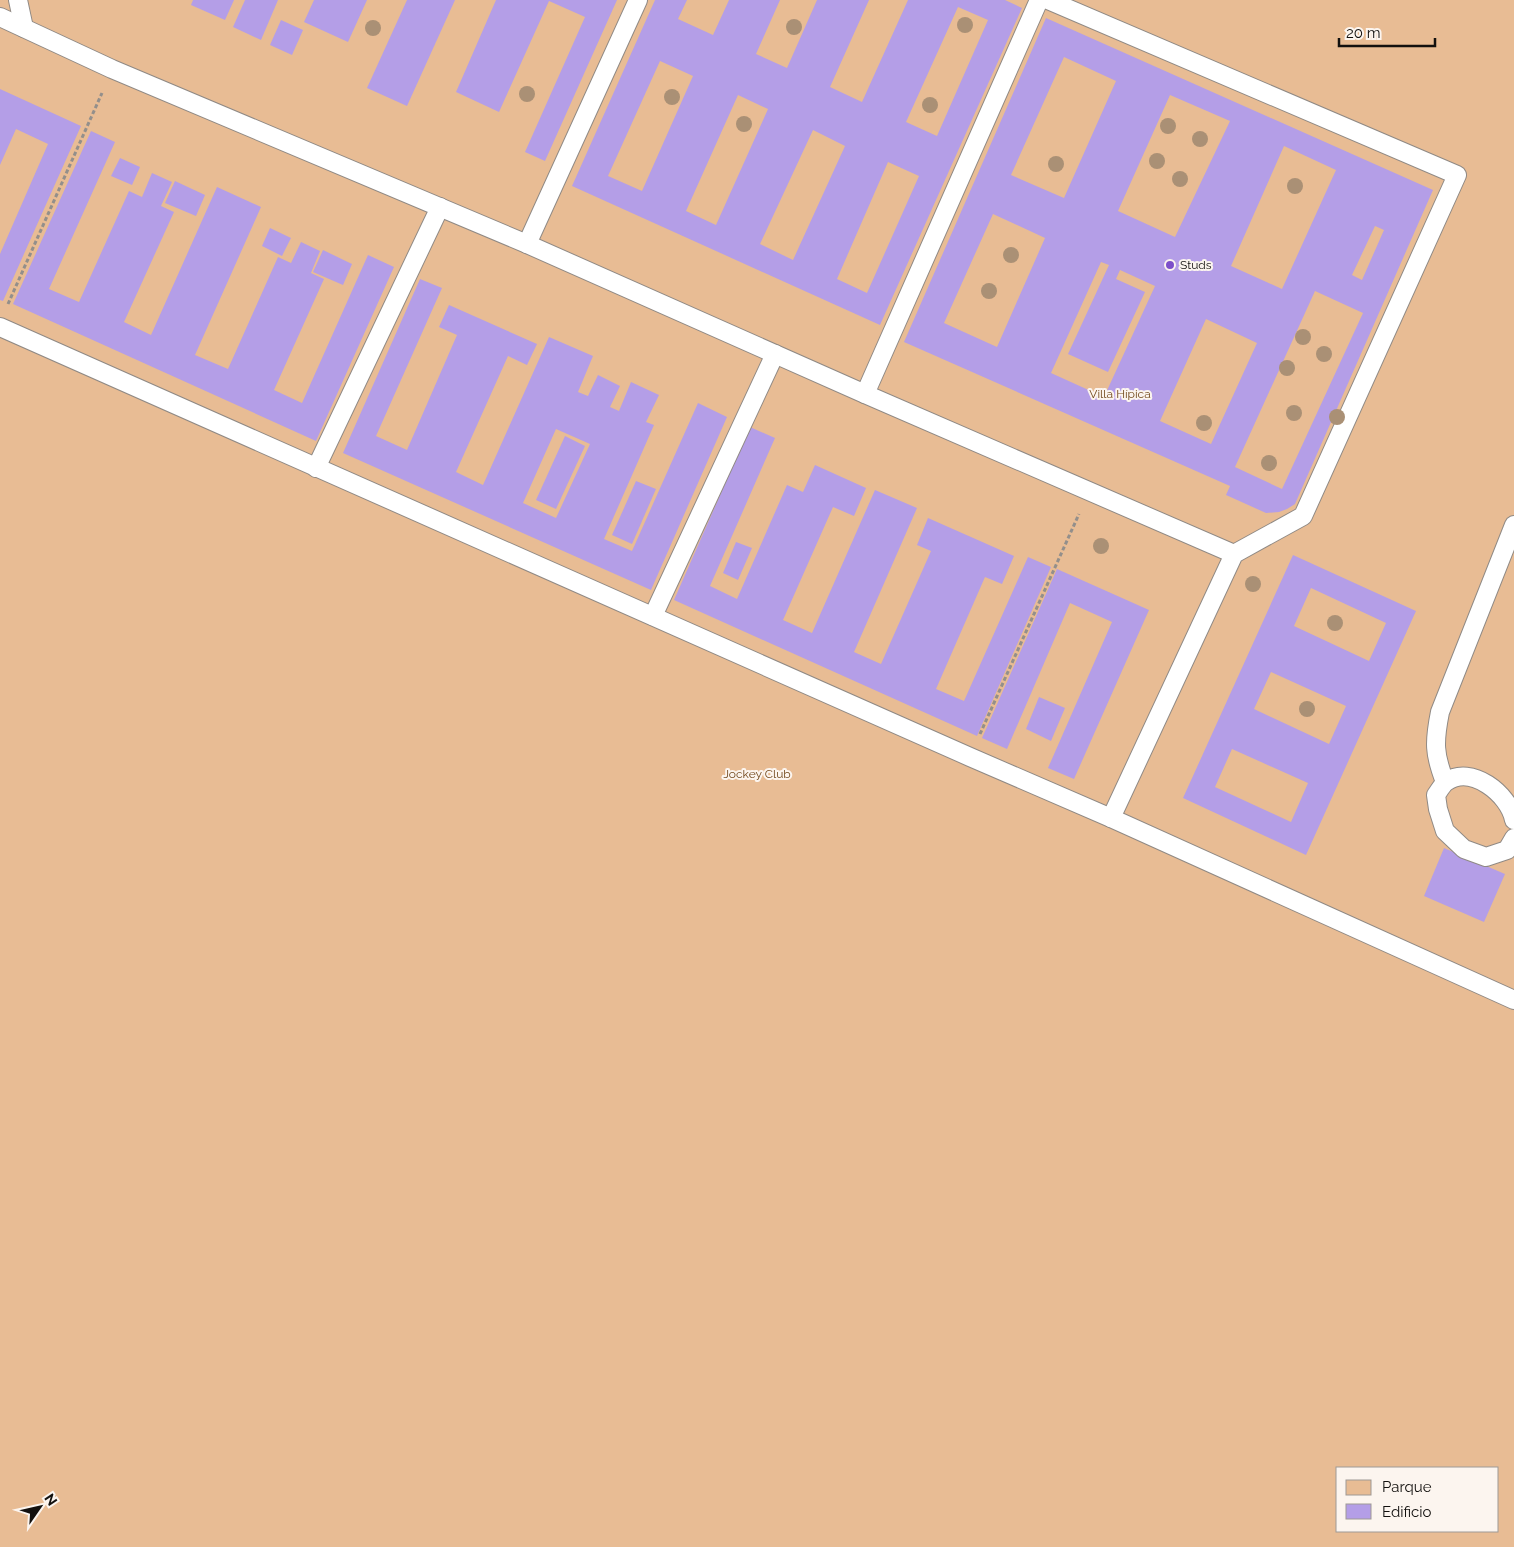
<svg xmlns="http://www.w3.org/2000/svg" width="1514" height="1547" viewBox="0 0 1514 1547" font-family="Raleway,sans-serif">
	<rect width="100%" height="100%" fill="#eee8e2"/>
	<path fill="#e8bc94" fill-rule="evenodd" d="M0,0H1514V1547H0ZM1338,1468H1498V1531H1338Z"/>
	<g fill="#b49ee7" fill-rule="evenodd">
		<path d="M193,0H234L225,20L191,5Z"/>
		<path d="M245,0H278L261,40L233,27Z"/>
		<path d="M314,0H367L348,42L304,22Z"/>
		<path d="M407,0H455L407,106L367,88Z"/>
		<path d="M496,0H617L545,161L525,152L585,17L549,1L499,112L456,92Z"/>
		<path d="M655,0H687L678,19L713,35L729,0H780L756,54L787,68L817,0H869L830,87L862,102L908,0H1005L1022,8L880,325L572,186ZM958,7L988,20L937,136L906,122ZM660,61L693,76L642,191L608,176ZM738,95L768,109L716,225L686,211ZM813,130L845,146L793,260L760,244ZM888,162L919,176L867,293L837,279Z"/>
		<path d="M1046,18L1433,190L1295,504L1287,509L1279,512L1266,513L1226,495L1230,486L904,342ZM1064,57L1116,81L1064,198L1011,175ZM1170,95L1230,121L1175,237L1118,211ZM1284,146L1336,170L1282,289L1231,266ZM993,214L1045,238L997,347L944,323ZM1375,226L1384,230L1362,280L1352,275ZM1101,262L1109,265L1068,354L1108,372L1145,292L1116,279L1120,270L1155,286L1104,397L1051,373ZM1315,291L1363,313L1282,489L1235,467ZM1206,319L1257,343L1211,444L1160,421Z"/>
		<path d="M281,20L303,30L292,55L270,45Z"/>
		<path d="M0,89L81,126L3,301L0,300V254L48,144L16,129L0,165Z"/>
		<path d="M91,131L115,142L49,289L79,302L129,191L142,197L152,173L172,182L161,206L174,212L124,322L151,335L217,187L261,207L195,355L228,369L278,257L291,263L301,242L320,251L311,273L324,279L274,390L302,403L368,255L394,267L316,441L13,304Z"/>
		<path d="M120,158L140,167L132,185L111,176Z"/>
		<path d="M175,181L205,195L196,216L165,203Z"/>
		<path d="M270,228L291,238L282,256L262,246Z"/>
		<path d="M323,250L352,264L343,285L313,272Z"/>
		<path d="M420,279L442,288L376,436L407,450L457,335L439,327L449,305L537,344L527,365L508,356L456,472L483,485L549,337L593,356L578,392L588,396L598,375L620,386L610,407L619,411L631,382L659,395L646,422L654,425L604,539L632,551L698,403L727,417L651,590L343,453ZM556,429L590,444L556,518L523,503Z"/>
		<path d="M750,427L775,438L710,586L737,599L787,485L803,492L815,465L866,488L854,516L833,507L783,620L812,633L875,490L917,508L854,652L881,664L931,551L917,545L928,518L1014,556L1002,584L985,577L936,689L964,701L1028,557L1051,567L977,736L674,600Z"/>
		<path d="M565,436L585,446L556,509L536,500Z"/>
		<path d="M636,481L656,489L632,544L612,535Z"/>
		<path d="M736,542L752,548L738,580L723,573Z"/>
		<path d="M1293,555L1416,611L1306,855L1183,798ZM1311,588L1386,623L1369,661L1294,626ZM1271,672L1346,706L1329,744L1254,709ZM1232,749L1308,783L1291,822L1215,787Z"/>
		<path d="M1057,569L1149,610L1074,779L1048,768L1112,622L1070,603L1007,749L982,738Z"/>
		<path d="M1039,697L1065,708L1051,741L1026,729Z"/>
		<path d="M1444,848L1505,874L1484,922L1424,896Z"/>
	</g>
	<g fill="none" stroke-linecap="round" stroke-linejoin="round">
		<defs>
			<g id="lane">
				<path d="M18,0L24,28"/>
				<path d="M1048,0L1457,175L1303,516L1234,554L1111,818"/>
				<path d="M0,17L112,69L527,244L865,394L1234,554"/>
				<path d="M527,244L638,0"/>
				<path d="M0,327L970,757L1111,818L1514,1000"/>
				<path d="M865,394L1039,0"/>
				<path d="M316,468L440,207"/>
				<path d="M653,616L775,354"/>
				<path d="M1445,782C1434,754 1434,742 1440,712L1514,525"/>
				<path d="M1514,820C1509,794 1471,764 1446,782C1442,785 1439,791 1436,795L1438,809L1445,831L1464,849L1486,857L1507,850L1514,838"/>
			</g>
		</defs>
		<use href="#lane" stroke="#908a85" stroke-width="20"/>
		<g stroke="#938f8b" stroke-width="3" stroke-dasharray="4 2.5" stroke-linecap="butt">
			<path d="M8,304L102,93"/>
			<path d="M980,734L1079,514"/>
		</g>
		<use href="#lane" stroke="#fff" stroke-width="18"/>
	</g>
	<g fill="#aa9075">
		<circle cx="965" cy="25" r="8"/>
		<circle cx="794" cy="27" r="8"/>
		<circle cx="373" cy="28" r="8"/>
		<circle cx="527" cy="94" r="8"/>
		<circle cx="672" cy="97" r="8"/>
		<circle cx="930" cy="105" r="8"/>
		<circle cx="744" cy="124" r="8"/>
		<circle cx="1168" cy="126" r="8"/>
		<circle cx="1200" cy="139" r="8"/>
		<circle cx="1157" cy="161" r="8"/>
		<circle cx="1056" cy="164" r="8"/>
		<circle cx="1180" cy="179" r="8"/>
		<circle cx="1295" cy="186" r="8"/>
		<circle cx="1011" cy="255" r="8"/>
		<circle cx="989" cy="291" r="8"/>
		<circle cx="1303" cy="337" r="8"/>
		<circle cx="1324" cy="354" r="8"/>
		<circle cx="1287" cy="368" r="8"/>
		<circle cx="1294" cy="413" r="8"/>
		<circle cx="1337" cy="417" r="8"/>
		<circle cx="1204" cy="423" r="8"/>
		<circle cx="1269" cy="463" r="8"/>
		<circle cx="1101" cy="546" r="8"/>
		<circle cx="1253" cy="584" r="8"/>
		<circle cx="1335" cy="623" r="8"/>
		<circle cx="1307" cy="709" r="8"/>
	</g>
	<circle fill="#7d50c9" stroke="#fcf5ef" stroke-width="2" cx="1170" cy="265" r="5"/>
	<g text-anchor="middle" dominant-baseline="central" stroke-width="4" stroke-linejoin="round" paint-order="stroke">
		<g font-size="12" fill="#12100e" stroke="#fcf5ef" text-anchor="start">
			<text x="1180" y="265">Studs</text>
		</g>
		<g font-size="12" fill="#72481c" stroke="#fcf5ef">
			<text x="1120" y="394">Villa Hípica</text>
			<text x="757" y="774">Jockey Club</text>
		</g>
	</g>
	<rect x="1336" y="1467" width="162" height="65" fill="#fcf5ef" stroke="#9e9995"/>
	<rect x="1346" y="1480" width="25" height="15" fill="#e8bc94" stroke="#9e9995"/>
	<text x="1382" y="1492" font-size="15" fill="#12100e">Parque</text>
	<rect x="1346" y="1504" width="25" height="15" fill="#b49ee7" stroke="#9e9995"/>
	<text x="1382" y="1517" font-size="15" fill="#12100e">Edificio</text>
	<g transform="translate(40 1507) rotate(56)" stroke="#fcf5ef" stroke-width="4" paint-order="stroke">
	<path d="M0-4L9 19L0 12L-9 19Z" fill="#12100e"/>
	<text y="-8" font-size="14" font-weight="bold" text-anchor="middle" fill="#12100e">N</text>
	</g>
	<path d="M1339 38v8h96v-8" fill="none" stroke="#12100e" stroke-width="2.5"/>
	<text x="1346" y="38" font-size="15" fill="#12100e" stroke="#fcf5ef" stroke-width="4" paint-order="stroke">20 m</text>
</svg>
